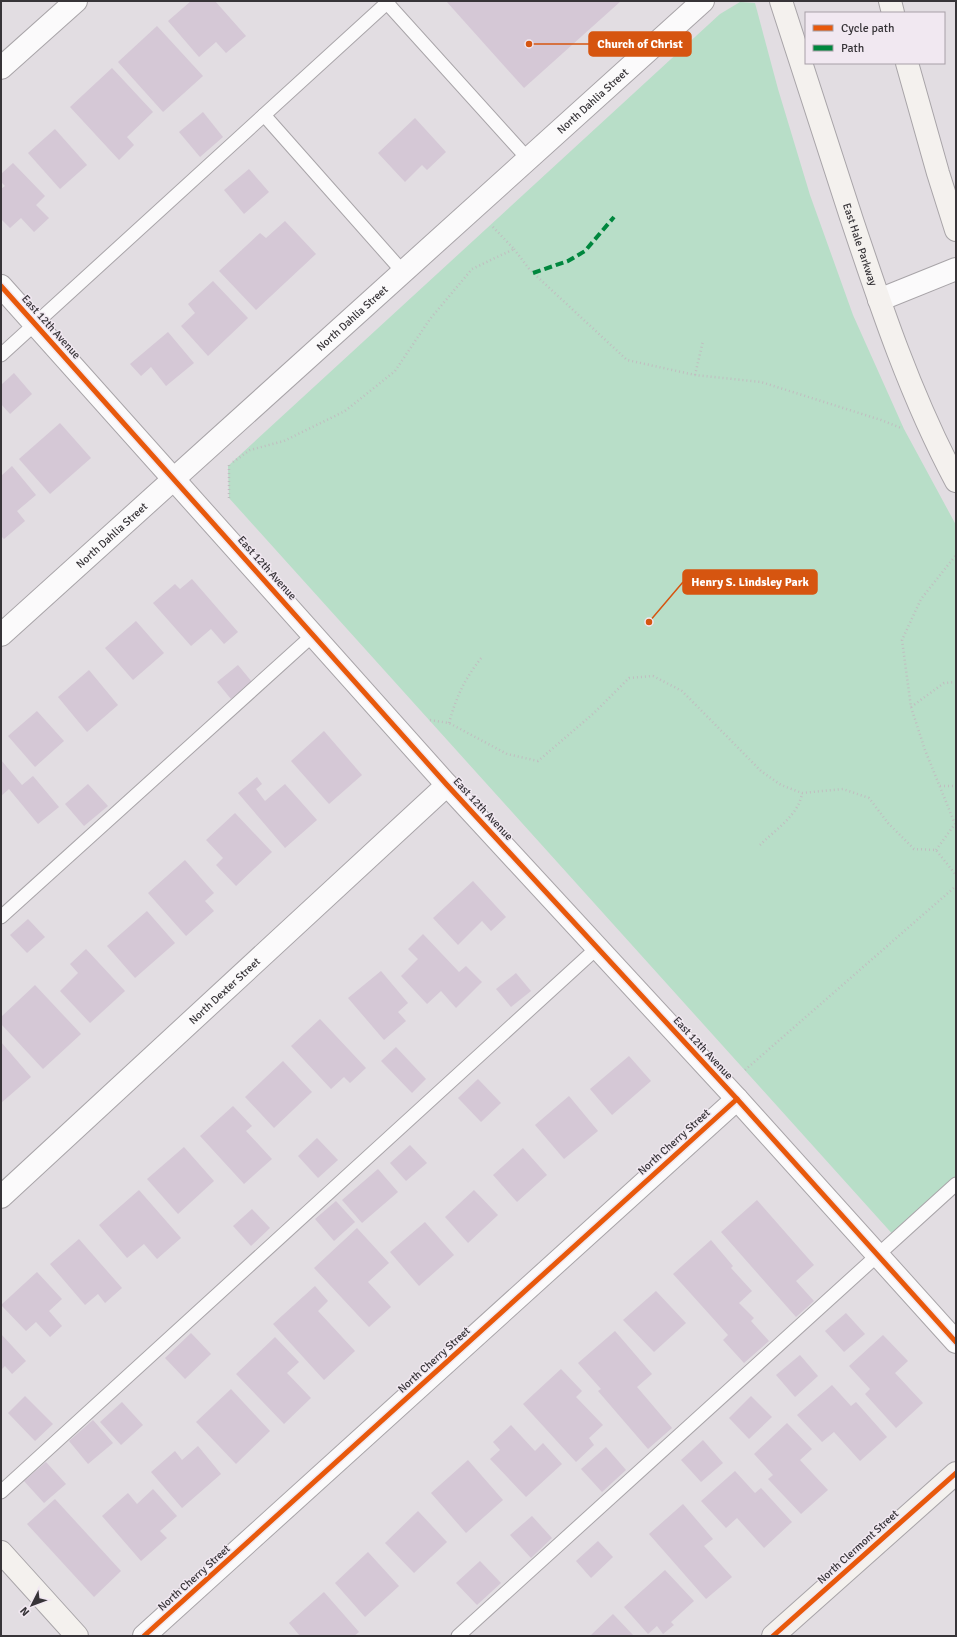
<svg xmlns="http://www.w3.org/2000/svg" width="957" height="1637" viewBox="0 0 957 1637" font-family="Signika,sans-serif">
	<rect width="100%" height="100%" fill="#e2dde2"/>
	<path fill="#b8dec8" d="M740,2L755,3L778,89L810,195L853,315L904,429L956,525V1183L896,1238L229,498L228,466L720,14Z"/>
	<g fill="#d5c8d6">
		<path d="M191,1H215L246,36L226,53L216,42L199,57L168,21Z"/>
		<path d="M446,1H621L524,88Z"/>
		<path d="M157,26L203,76L163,112L118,62Z"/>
		<path d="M112,68L153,112L127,137L134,145L119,160L70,107Z"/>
		<path d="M203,112L223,137L200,157L179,132Z"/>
		<path d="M415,118L446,152L427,170L422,165L405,182L378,153Z"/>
		<path d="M55,129L87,165L60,189L28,153Z"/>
		<path d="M13,163L45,196L36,205L49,218L34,232L21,218L10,228L1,219V189L5,186L1,182V174Z"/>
		<path d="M249,169L269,192L244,214L224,190Z"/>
		<path d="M285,221L316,254L256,310L219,271L260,233L266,238Z"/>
		<path d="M213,281L248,318L208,356L181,326L195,313L188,304Z"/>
		<path d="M168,332L194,363L166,386L151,367L141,376L130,364Z"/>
		<path d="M14,373L32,394L10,414L1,404V385Z"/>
		<path d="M60,423L91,458L50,494L19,459Z"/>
		<path d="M12,466L36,495L17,511L25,521L4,539L1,536V476Z"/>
		<path d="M192,579L238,632L224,644L211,629L191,646L153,603L175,584L180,589Z"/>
		<path d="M136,621L164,653L133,680L105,648Z"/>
		<path d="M238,665L252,682L231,699L217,682Z"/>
		<path d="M89,670L118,705L87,732L58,697Z"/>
		<path d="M37,711L64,741L35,767L8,736Z"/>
		<path d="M324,731L362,775L329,804L291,761Z"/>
		<path d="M1,760L22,785L33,776L59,807L38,824L9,789L1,796Z"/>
		<path d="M257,777L262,784L256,789L265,801L285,784L317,820L285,848L238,793Z"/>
		<path d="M88,784L108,806L84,826L65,804Z"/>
		<path d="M235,813L272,852L236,886L216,865L223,858L206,840Z"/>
		<path d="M185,860L214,893L205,901L214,911L186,936L148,893Z"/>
		<path d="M473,881L506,917L491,931L482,921L458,945L433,918Z"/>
		<path d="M147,911L175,943L135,978L107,946Z"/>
		<path d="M28,919L45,937L27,953L10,935Z"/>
		<path d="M423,934L459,972L466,966L482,982L456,1008L441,991L427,1004L401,976L418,959L408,949Z"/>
		<path d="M86,949L125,991L90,1023L60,991L78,973L70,964Z"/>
		<path d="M381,971L408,1003L398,1012L406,1021L384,1040L348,998Z"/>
		<path d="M516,973L531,991L511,1007L496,989Z"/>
		<path d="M35,985L81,1034L43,1069L1,1024V1017Z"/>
		<path d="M320,1019L366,1068L350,1083L344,1077L331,1089L291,1046Z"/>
		<path d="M1,1042L31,1077L1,1103Z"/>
		<path d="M396,1047L426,1079L412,1093L381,1061Z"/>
		<path d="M629,1056L651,1081L612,1115L590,1089Z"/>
		<path d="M283,1061L312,1092L274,1128L245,1097Z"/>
		<path d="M478,1079L501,1103L481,1122L458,1098Z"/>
		<path d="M569,1096L598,1131L564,1159L535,1125Z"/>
		<path d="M233,1106L252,1126L246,1131L272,1159L244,1184L200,1136Z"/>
		<path d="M317,1138L338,1160L318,1178L298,1156Z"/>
		<path d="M410,1145L427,1163L406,1181L390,1163Z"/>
		<path d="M184,1147L214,1181L178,1214L147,1179Z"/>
		<path d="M523,1148L547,1175L517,1202L493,1175Z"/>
		<path d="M378,1169L398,1192L362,1223L342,1200Z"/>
		<path d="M139,1190L181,1238L157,1259L144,1244L127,1258L99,1225Z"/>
		<path d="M474,1190L498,1215L468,1243L445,1217Z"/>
		<path d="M757,1200L814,1265L796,1281L814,1301L796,1317L721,1232Z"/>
		<path d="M336,1201L355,1222L334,1241L315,1219Z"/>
		<path d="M252,1209L270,1228L251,1246L233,1226Z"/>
		<path d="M425,1222L454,1255L419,1286L390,1252Z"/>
		<path d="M357,1228L389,1263L368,1282L391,1307L369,1327L314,1268Z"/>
		<path d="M79,1239L122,1288L105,1303L98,1294L85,1305L50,1264Z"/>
		<path d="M711,1240L733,1266L731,1268L752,1291L739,1303L754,1318L751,1321L769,1341L744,1363L723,1340L728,1335L673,1274Z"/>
		<path d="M37,1272L62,1299L49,1311L62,1326L50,1337L36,1322L26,1331L1,1305Z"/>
		<path d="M315,1286L328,1301L318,1311L355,1351L324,1380L273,1324Z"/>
		<path d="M656,1291L686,1323L654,1352L623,1320Z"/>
		<path d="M846,1313L865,1334L844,1352L825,1331Z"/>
		<path d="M615,1331L652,1374L637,1387L672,1428L648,1449L598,1391L601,1389L578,1363Z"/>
		<path d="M191,1333L211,1354L185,1379L165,1358Z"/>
		<path d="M1,1334L26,1361L12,1374L5,1366L1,1370Z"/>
		<path d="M883,1335L908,1361L895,1373L923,1403L896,1428L865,1394L870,1389L849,1366Z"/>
		<path d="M275,1337L299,1362L287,1373L311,1398L284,1424L236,1374Z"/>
		<path d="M800,1355L818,1376L795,1397L776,1375Z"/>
		<path d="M561,1369L582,1391L576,1397L603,1425L589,1438L594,1445L576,1462L523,1404Z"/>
		<path d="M832,1385L851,1406L856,1402L887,1437L860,1461L834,1432L822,1442L797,1415Z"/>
		<path d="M231,1389L270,1431L236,1464L196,1422Z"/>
		<path d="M25,1396L53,1424L35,1441L8,1413Z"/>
		<path d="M751,1396L772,1417L749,1439L729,1418Z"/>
		<path d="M122,1402L143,1425L121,1445L100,1422Z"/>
		<path d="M93,1420L113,1443L88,1464L69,1441Z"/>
		<path d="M787,1423L812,1449L800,1460L828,1490L801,1514L768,1479L773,1475L754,1454Z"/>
		<path d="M511,1425L535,1451L543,1443L562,1464L526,1497L490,1459L500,1450L493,1442Z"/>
		<path d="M703,1440L723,1463L701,1482L681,1460Z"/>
		<path d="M198,1446L221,1474L182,1508L151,1472L175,1451L182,1460Z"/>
		<path d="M606,1447L626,1470L602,1492L581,1469Z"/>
		<path d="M468,1460L503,1500L466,1533L431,1493Z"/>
		<path d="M46,1462L66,1484L44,1503L24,1481Z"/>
		<path d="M735,1471L755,1493L761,1488L792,1522L764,1548L737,1518L726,1528L701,1501Z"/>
		<path d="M153,1489L177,1516L160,1531L167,1538L141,1561L102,1516L128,1493L137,1504Z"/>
		<path d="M55,1499L121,1571L94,1597L27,1524Z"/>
		<path d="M683,1504L713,1539L704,1546L732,1577L706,1599L649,1534Z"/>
		<path d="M418,1511L447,1542L414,1573L385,1543Z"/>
		<path d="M532,1516L552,1538L531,1558L510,1535Z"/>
		<path d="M598,1541L613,1557L591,1578L576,1561Z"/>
		<path d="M368,1552L399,1586L365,1617L335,1583Z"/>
		<path d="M480,1561L501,1583L477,1605L456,1583Z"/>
		<path d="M665,1570L694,1601L671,1622L674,1625L663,1634L657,1626L648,1634L624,1607Z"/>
		<path d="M324,1592L359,1632L354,1636H300L289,1623Z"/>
		<path d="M613,1614L634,1636H590Z"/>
	</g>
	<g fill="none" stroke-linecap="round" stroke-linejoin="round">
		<defs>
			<g id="lane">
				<path d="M387,3L528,159"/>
				<path d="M264,115L403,272"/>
				<path d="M1,355L389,1"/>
				<path d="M1,917L313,635"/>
				<path d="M1,1492L597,948"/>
				<path d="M458,1636L956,1184"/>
			</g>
			<g id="street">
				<path d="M1,68L76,1"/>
				<path d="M1,286L447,785L737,1099L956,1342"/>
				<path d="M879,300L956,269"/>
				<path id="s1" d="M1,635L703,1"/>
				<path id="s2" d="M1,1197L447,785"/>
				<path d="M144,1636L737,1099"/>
			</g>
			<g id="secondary">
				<path id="s3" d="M781,1C805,73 828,145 851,217C881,307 911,397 956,481"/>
				<path d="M890,1L893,13"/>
				<path d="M907,63L938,173L956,230"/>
				<path d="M1,1552L77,1636"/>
				<path d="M773,1636L956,1473"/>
			</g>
		</defs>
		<use href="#lane" stroke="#a8a4a8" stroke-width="15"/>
		<use href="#street" stroke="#a8a4a8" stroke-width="24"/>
		<use href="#secondary" stroke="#a8a4a8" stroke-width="24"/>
		<g stroke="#c0bec0" stroke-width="2.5" stroke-dasharray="1 3" stroke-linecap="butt">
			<path d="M514,249L530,270L627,360L695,375L761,382L881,420L901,428"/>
			<path d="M695,375L703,341"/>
			<path d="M233,462L250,450L284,441L345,411L395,371L430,319L472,269L514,249L492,226"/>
			<path d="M229,498V465"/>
			<path d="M911,707L944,683L956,682"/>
			<path d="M430,720L449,723L507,754L538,761L594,713L629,678L653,676L682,691L761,771L781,785L802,793L843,789L869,798L888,823L914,849L936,850L956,875"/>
			<path d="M449,723C457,695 464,680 482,657"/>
			<path d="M940,786H956"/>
			<path d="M760,845C775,830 799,815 802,793"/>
			<path d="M936,850L955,824L925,750L911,707L902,640L921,599L956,555"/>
			<path d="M745,1070L956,886"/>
		</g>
		<use href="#lane" stroke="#fbfafb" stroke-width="13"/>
		<use href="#street" stroke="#fbfafb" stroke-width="22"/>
		<use href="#secondary" stroke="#f4f1ee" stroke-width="22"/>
		<path stroke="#00873e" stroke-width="4" stroke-dasharray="8 4" stroke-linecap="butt" d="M533,273L568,261L585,251L614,217"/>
		<defs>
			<g id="cycleway">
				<path d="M1,286L447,785L737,1099L956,1342"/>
				<path d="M144,1636L737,1099"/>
				<path d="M773,1636L956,1473"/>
			</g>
		</defs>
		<use href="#cycleway" stroke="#f1e8f1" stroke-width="8"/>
		<use href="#cycleway" stroke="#e8590c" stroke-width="5"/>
	</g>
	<g text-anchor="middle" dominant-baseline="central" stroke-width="3" stroke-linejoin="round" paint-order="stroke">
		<g font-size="11" fill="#373438" stroke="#f1e8f1">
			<text stroke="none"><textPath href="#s1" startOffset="797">North Dahlia Street</textPath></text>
			<text stroke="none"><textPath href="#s3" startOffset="256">East Hale Parkway</textPath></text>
			<text stroke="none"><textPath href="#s1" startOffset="473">North Dahlia Street</textPath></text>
			<text transform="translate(51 327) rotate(48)">East 12th Avenue</text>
			<text stroke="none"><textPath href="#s1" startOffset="149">North Dahlia Street</textPath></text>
			<text transform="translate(267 568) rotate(48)">East 12th Avenue</text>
			<text transform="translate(483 809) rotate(47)">East 12th Avenue</text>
			<text stroke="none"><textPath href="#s2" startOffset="304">North Dexter Street</textPath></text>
			<text transform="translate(703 1048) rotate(47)">East 12th Avenue</text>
			<text transform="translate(674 1142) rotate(-42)">North Cherry Street</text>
			<text transform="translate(434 1360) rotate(-42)">North Cherry Street</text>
			<text transform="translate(858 1547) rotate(-42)">North Clermont Street</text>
			<text transform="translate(194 1578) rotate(-42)">North Cherry Street</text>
		</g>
	</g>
	<path fill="none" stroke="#d65510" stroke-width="1.5" d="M529 44L589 44M649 622L683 582"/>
	<g fill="#d65510" stroke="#f1e8f1" stroke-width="1.5">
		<circle cx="529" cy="44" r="4"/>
		<circle cx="649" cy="622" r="4"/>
	</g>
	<g fill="#d65510" stroke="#d65510" stroke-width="1.5">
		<rect x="589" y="32" width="102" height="24" rx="4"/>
		<rect x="683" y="570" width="134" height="24" rx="4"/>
	</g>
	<g font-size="12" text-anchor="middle" font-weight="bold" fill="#fff">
		<text x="640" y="48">Church of Christ</text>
		<text x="750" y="586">Henry S. Lindsley Park</text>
	</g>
	<rect width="957" height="1637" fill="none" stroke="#373438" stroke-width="4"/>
	<rect x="805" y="12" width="140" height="52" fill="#f1e8f1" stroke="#a7a0a7"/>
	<rect x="813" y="25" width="20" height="6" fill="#e8590c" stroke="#a7a0a7"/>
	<text x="841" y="32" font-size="12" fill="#373438">Cycle path</text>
	<rect x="813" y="45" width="20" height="6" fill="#00873e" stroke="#a7a0a7"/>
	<text x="841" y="52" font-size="12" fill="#373438">Path</text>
	<g transform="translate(32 1605) rotate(228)" stroke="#f1e8f1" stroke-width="3" paint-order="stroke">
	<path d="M0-3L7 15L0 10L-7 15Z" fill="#373438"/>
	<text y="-6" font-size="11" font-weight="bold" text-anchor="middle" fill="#373438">N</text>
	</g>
</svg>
